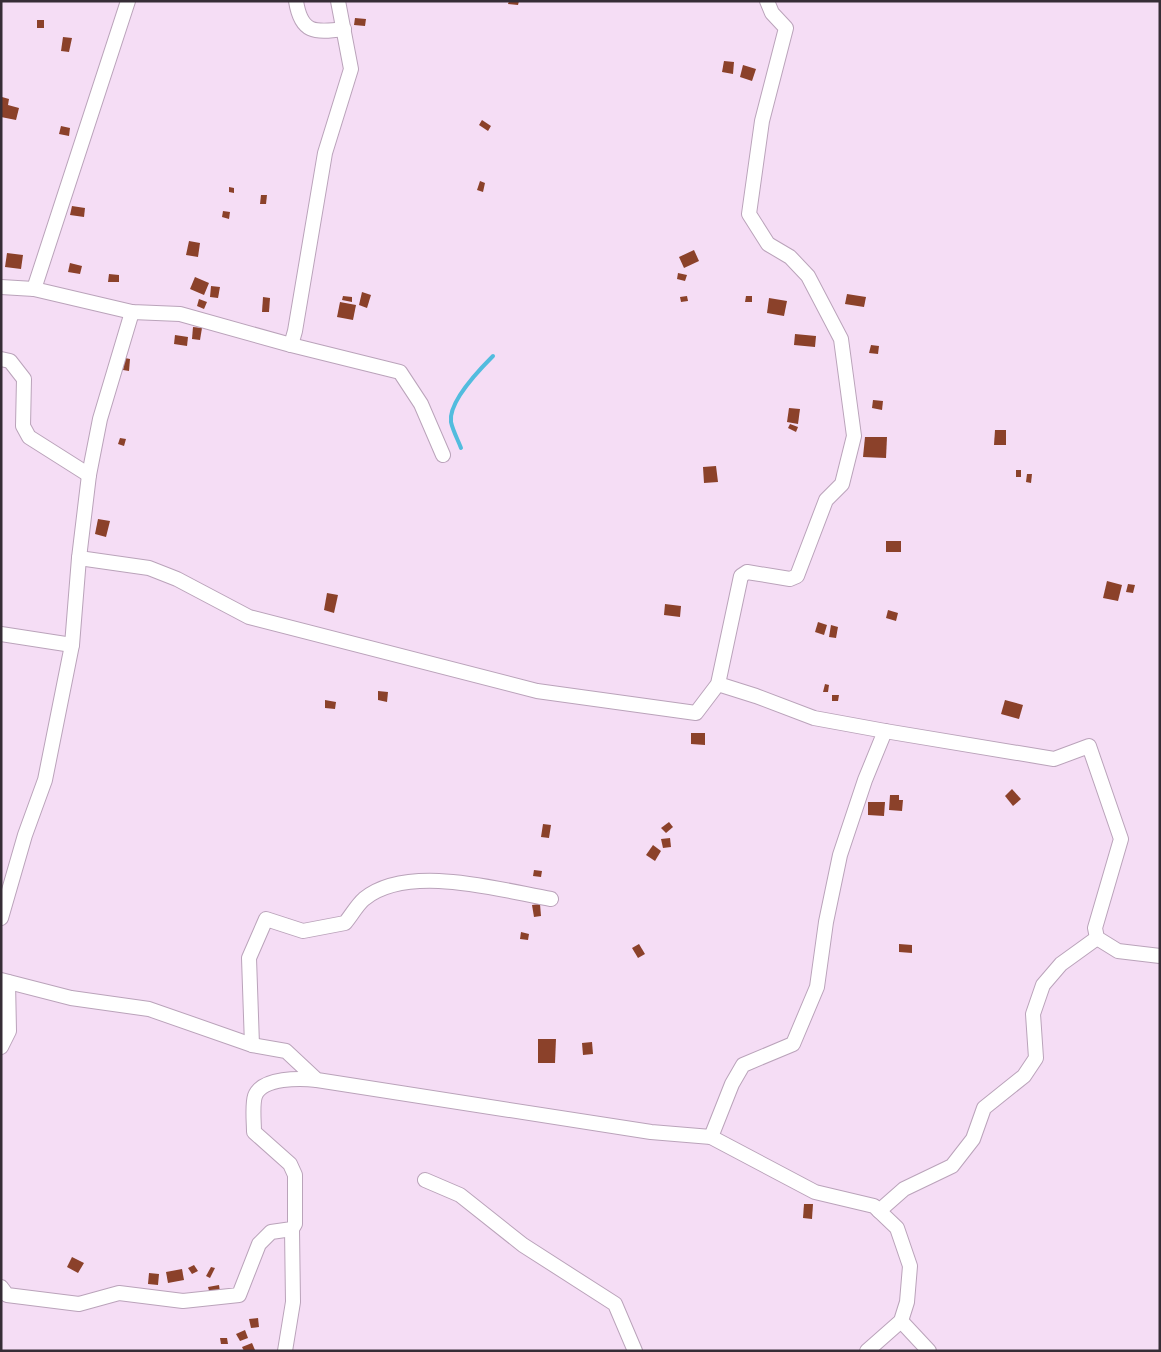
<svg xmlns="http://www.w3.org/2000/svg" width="1161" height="1352" viewBox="0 0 1161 1352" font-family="Bitter,serif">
	<rect width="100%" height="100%" fill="#f5ddf5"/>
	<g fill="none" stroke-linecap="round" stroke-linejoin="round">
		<path stroke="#52bcde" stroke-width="4" d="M461,448C458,440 453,431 451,422C448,402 480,369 493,356"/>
	</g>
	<g fill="#8b412a">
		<path d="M509,1H519L518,5L508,4Z"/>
		<path d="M355,18L366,19L365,26L354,25Z"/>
		<rect x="37" y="20" width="7" height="8"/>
		<path d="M63,37L72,38L69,52L61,51Z"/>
		<path d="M724,61L734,62L733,74L722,72Z"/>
		<path d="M743,65L756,69L752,81L740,77Z"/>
		<path d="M2,97L9,99L8,105L19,108L16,120L1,117Z"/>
		<path d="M482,120L491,126L488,131L479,125Z"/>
		<path d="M61,126L70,128L69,136L59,134Z"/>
		<path d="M480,181L485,183L483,192L477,190Z"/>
		<path d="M229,187L234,188V193L229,192Z"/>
		<path d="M261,195H267L266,204H260Z"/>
		<path d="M72,206L85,208L84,217L70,215Z"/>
		<path d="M223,211L230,212L229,219L222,217Z"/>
		<path d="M189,241L200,243L198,257L186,255Z"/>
		<path d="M694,250L699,261L684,268L679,257Z"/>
		<path d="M7,253L23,255L21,269L5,267Z"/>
		<path d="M70,263L82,266L80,274L68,272Z"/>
		<path d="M678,273L687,275L685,281L677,279Z"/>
		<path d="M109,274L119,275V282H108Z"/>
		<path d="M195,277L209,283L204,295L190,289Z"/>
		<path d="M211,286L220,287L218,298L210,297Z"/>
		<path d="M362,292L371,295L367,308L359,305Z"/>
		<path d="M847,294L866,297L864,307L845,304Z"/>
		<path d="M343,296L352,297V302L342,300Z"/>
		<path d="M687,296L688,301L681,302L680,297Z"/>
		<path d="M746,296H752V302H745Z"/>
		<path d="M263,297L270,298L269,312H262Z"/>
		<path d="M769,298L787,301L784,316L767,313Z"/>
		<path d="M199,299L207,302L204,309L197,306Z"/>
		<path d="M340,302L356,305L353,320L337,317Z"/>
		<path d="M193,327L202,328L200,340L192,339Z"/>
		<path d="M795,334L816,336L815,347L794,345Z"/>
		<path d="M175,335L188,337L187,346L174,344Z"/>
		<path d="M871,345L879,346L878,354L869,353Z"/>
		<path d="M125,358L130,359L129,371L123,370Z"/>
		<path d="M873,400L883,401L882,410L872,408Z"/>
		<path d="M789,408L800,409L798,424L787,422Z"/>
		<path d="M790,424L798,427L796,432L788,428Z"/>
		<path d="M995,430H1006V445H994Z"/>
		<path d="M865,437H887L886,458L863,457Z"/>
		<path d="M120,438L126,439L124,446L118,444Z"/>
		<path d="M716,466L718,482L704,483L703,467Z"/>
		<rect x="1016" y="470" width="5" height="7"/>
		<path d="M1027,474H1032L1031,483L1026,482Z"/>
		<path d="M98,519L110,521L106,537L95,534Z"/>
		<rect x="886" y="541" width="15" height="11"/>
		<path d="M1107,581L1122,585L1118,601L1103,598Z"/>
		<path d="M1128,584L1135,585L1133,593L1126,592Z"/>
		<path d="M327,593L338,595L334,613L324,610Z"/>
		<path d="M665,604L681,606L680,617L664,615Z"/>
		<path d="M888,610L898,613L896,621L886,618Z"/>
		<path d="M818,622L827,625L824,635L815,632Z"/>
		<path d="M831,625L838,627L836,638L829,637Z"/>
		<path d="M825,684L829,685L828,692H823Z"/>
		<path d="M378,691L388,692L387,702L378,700Z"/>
		<path d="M832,695H839L838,701H832Z"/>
		<path d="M325,700L336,702L335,709L325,708Z"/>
		<path d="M1005,700L1023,705L1019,719L1001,714Z"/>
		<path d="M691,733H705V745L691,744Z"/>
		<path d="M1012,789L1021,799L1013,806L1005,796Z"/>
		<path d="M890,795H899V800H903L902,811L889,810Z"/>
		<path d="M868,802H885L884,816L868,815Z"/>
		<path d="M669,822L673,827L666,833L661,828Z"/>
		<path d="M543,824L551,825L549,838L541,837Z"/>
		<path d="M670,838L671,847L663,848L661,839Z"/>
		<path d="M653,845L661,851L655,861L646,855Z"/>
		<path d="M534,870L542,871L541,877L533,876Z"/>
		<path d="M540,904L541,916L534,917L532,905Z"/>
		<path d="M521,932L529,934L528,940L520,939Z"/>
		<path d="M639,944L645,954L638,958L632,948Z"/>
		<path d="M899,944L912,945V953L899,952Z"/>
		<path d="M538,1039H556L555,1063H538Z"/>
		<path d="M592,1042L593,1054L583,1055L582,1043Z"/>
		<path d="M804,1204H813L812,1219L803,1218Z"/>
		<path d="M72,1257L84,1263L78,1273L67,1267Z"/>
		<path d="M194,1265L198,1271L192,1274L188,1268Z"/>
		<path d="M211,1267L215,1268L210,1278L206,1276Z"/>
		<path d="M182,1269L184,1280L168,1283L166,1272Z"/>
		<path d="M149,1273L159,1274L158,1285L148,1284Z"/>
		<path d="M219,1285L220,1292L210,1294L208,1287Z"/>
		<path d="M258,1318L259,1327L251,1328L249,1319Z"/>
		<path d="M245,1330L248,1338L240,1341L236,1334Z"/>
		<path d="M220,1338H227L228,1344H221Z"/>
		<path d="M252,1343L255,1350L244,1351L242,1347Z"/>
	</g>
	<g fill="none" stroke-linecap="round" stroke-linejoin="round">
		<defs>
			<g id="street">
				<path d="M296,1C301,33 314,33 344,29"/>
				<path d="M1,287L34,289L132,312L180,314L291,345L400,372L421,404L443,455"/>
				<path d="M34,289L128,1"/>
				<path d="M291,345L295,331L325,153L351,69L338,1"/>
				<path d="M1,359L10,361L24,379L23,426L29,437L89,475"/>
				<path d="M79,558L149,568L177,579L249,617L537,691L696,713L718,684L741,576L747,572L790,579L797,576L826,500L842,484L854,436L841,339L808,276L790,257L768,244L749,214L762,121L786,28L772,13L767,1"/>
				<path d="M1,634L72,645"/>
				<path d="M718,684L756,696L814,718L885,731L1054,759L1089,746L1121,839L1095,928L1097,938L1118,951L1160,956"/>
				<path d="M1,918L25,835L45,780L72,645L79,558L89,475L100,419L132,312"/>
				<path d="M1,980L71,998L149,1009L252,1045L286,1051L317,1080L651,1132L711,1137L815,1192L874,1206L897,1228L910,1266L907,1302L901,1321L867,1351"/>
				<path d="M252,1045L249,958L266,919L303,931L345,923C351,916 357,905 364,899C408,863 500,890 551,899"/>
				<path d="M1,1047L9,1031L8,982"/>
				<path d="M711,1137L732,1084L743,1065L793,1044L817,987L826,922L840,855L865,780L885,731"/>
				<path d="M425,1180L460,1195L523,1245L615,1304L635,1351"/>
				<path d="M879,1211L904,1189L952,1166L973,1139L984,1108L1024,1076L1036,1058L1033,1014L1043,985L1061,964L1097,938"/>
				<path d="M1,1287L7,1295L79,1304L119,1293L183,1301L239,1295L259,1244L271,1232L292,1229L295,1224V1175L290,1164L254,1132C254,1122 252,1105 255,1096C262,1077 301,1078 317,1080"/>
				<path d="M901,1321L929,1351"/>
				<path d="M285,1351L293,1302L292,1229"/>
			</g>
		</defs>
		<use href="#street" stroke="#baa3ba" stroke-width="16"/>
		<use href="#street" stroke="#fff" stroke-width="14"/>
	</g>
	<rect width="1161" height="1352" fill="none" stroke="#362d36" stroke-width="5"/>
</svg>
